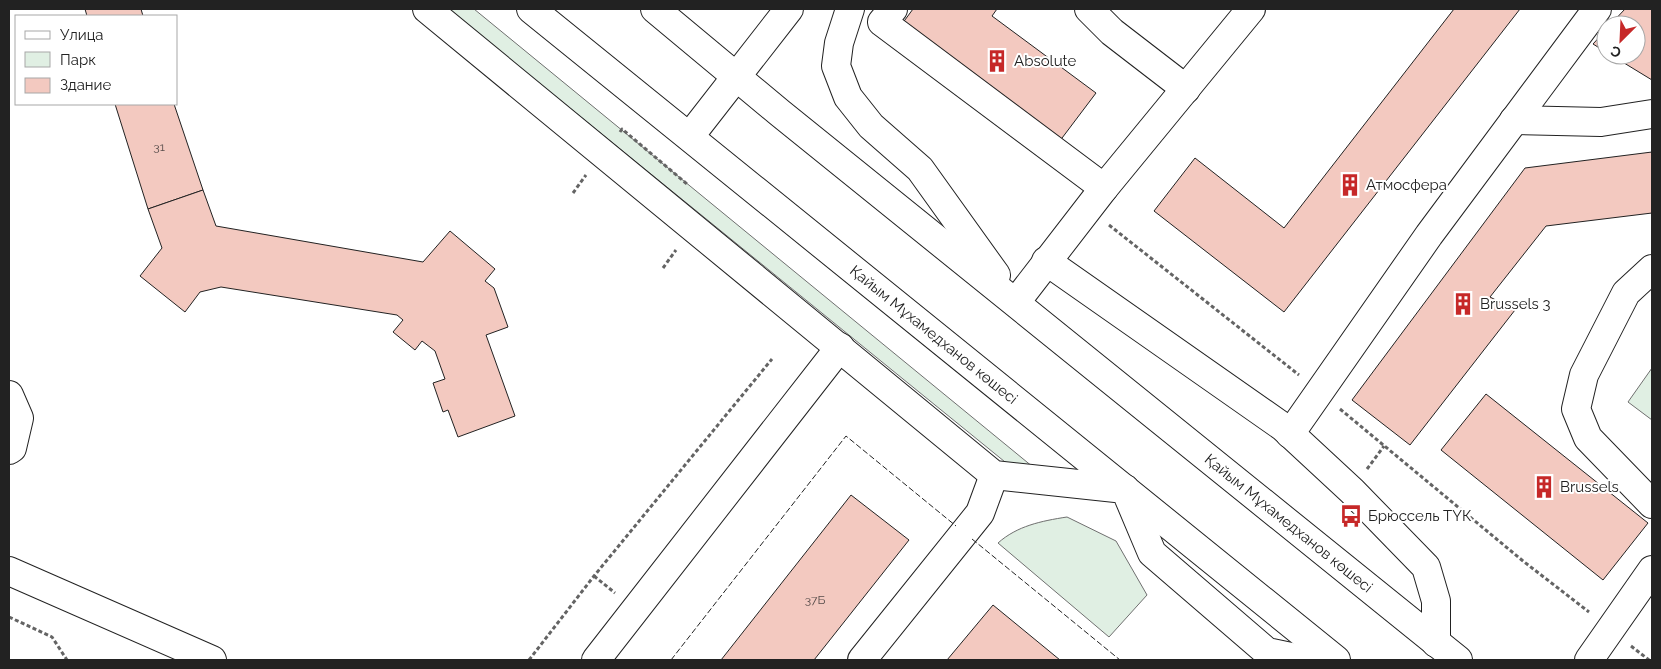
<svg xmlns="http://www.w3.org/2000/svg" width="1661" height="669" viewBox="0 0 1661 669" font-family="Raleway,sans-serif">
	<rect width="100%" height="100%" fill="#fff"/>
	<g fill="#e0efe3" stroke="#6f6f6f">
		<path d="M448,9H474L1033,467L1010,466Z"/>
		<path d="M1652,368V420L1628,402Z"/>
		<path d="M1067,517L1116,541L1147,595L1109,637L998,543C1017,526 1041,521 1067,517Z"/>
	</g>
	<g fill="#f3c9c0" stroke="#222">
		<path d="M85,9H141L143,16H87Z"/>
		<path d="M913,9H997L992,16L1096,93L1056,146L899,28Z"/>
		<path d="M1454,9H1520L1284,312L1154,211L1195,158L1284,228Z"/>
		<path d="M1625,9H1652V80L1611,55H1636V25H1610Z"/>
		<path d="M1606,30V52L1593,44Z"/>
		<path d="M115,104H174L203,190L148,209Z"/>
		<path d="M1652,152V213L1546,226L1490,297L1515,310L1410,445L1352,400L1525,168Z"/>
		<path d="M203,190L216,226L423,262L450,231L495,269L485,281L494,288L508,327L486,335L515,416L458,437L448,410L443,412L433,383L445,379L435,351L422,341L415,350L393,332L403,320L397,315L221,287L200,292L185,312L140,276L162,248L148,209Z"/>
		<path d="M1486,394L1648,523L1603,580L1441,450Z"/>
		<path d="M851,495L909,540L814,660H721Z"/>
		<path d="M993,605L1060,660H947Z"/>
	</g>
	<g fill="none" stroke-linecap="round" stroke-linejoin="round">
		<defs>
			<g id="minor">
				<path d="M427,9L994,475L1125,489L1152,553L1267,652L1305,660"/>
				<path d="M893,9L882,22L1104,188"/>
				<path d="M1089,9L1112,32L1186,89"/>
				<path d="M1514,120L1601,122L1652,114"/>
				<path d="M690,136L789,9"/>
				<path d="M1046,261L1283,427L1352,491L1426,567L1436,601V643"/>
				<path d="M1652,269L1626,293L1584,375L1576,409L1588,438L1652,504"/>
				<path d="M1016,302L1104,188L1251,9"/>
				<path d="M9,395L19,418L12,448L9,450"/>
				<path d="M1290,434L1429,235L1597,9"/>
				<path d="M9,571L212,660"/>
				<path d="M596,660L840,347"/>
				<path d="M862,660L980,513L994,475"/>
				<path d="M1589,660L1652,570"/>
			</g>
			<g id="major">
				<path id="s1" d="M531,9L1336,660"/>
				<path id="s2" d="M655,9L780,113L1458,660"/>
				<path d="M850,9L839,43L836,66L848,97L871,126L920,169L996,275"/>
			</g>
		</defs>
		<use href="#minor" stroke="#222" stroke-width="30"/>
		<use href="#major" stroke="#222" stroke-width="30"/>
		<g stroke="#646464" stroke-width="3" stroke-dasharray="4 2.5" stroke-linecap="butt">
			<path d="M620,132L622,129L687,184"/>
			<path d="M573,193L586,175"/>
			<path d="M1109,225L1299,375"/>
			<path d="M663,268L676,250"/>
			<path d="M1340,409L1523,561L1589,612"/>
			<path d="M1367,469L1384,446"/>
			<path d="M594,576L615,593"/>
			<path d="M9,617L52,637L67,660"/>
			<path d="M1631,646L1649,660"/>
			<path d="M529,660L594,576L772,359"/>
		</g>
		<use href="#minor" stroke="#fff" stroke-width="28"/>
		<use href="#major" stroke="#fff" stroke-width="28"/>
		<g stroke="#222" stroke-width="1" stroke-dasharray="6 2.5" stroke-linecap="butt">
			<path d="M972,539L1120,660"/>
			<path d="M671,660L846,436L956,526"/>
		</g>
	</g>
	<defs>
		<symbol id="building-bare" viewBox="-9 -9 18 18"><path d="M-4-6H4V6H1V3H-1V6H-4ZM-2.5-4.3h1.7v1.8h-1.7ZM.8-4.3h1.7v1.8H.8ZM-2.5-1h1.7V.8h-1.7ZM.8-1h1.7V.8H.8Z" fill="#c62828" stroke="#fff" stroke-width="2.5" paint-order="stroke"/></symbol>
		<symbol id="bus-bare" viewBox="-9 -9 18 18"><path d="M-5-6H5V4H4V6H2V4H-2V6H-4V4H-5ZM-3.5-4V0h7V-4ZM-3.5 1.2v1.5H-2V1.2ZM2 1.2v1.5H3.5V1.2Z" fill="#c62828" stroke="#fff" stroke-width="2.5" paint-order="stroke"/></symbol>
	</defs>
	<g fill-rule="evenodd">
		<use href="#building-bare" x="981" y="45" width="32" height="32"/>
		<use href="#building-bare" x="1334" y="169" width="32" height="32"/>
		<use href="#building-bare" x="1447" y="288" width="32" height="32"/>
		<use href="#building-bare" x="1528" y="471" width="32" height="32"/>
		<use href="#bus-bare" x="1335" y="500" width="32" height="32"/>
	</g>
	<g text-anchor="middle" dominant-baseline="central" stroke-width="4" stroke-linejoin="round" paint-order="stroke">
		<g font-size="12" fill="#564c4a">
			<text x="159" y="147">31</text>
			<text x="815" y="600">37Б</text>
		</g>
		<g font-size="15" fill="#222" stroke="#fff" text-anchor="start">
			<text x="1014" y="61">Absolute</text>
			<text x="1366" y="185">Атмосфера</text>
			<text x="1480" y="304">Brussels 3</text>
			<text x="1560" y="487">Brussels</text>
			<text x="1368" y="516">Брюссель ТҮК</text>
		</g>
		<g font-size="15" fill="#222" stroke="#fff">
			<text stroke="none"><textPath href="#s1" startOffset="518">Қайым Мұхамедханов көшесі</textPath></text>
			<text stroke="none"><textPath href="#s2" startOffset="816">Қайым Мұхамедханов көшесі</textPath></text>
		</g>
	</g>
	<rect width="1661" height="669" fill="none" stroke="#222222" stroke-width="20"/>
	<rect x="15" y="15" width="162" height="90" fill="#ffffff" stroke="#a7a7a7"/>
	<rect x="25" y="31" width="25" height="8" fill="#ffffff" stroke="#a7a7a7"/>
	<text x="60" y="40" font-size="15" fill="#222222">Улица</text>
	<rect x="25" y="52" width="25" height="15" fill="#e0efe3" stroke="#a7a7a7"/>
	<text x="60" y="65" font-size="15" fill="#222222">Парк</text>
	<rect x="25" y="78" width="25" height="15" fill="#f3c9c0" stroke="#a7a7a7"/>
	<text x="60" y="90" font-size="15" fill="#222222">Здание</text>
	<g transform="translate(1621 40) rotate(204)"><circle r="24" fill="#ffffff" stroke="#a7a7a7"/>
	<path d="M0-4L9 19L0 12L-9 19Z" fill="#c62828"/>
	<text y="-8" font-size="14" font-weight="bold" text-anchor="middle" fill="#222222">С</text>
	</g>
</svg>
